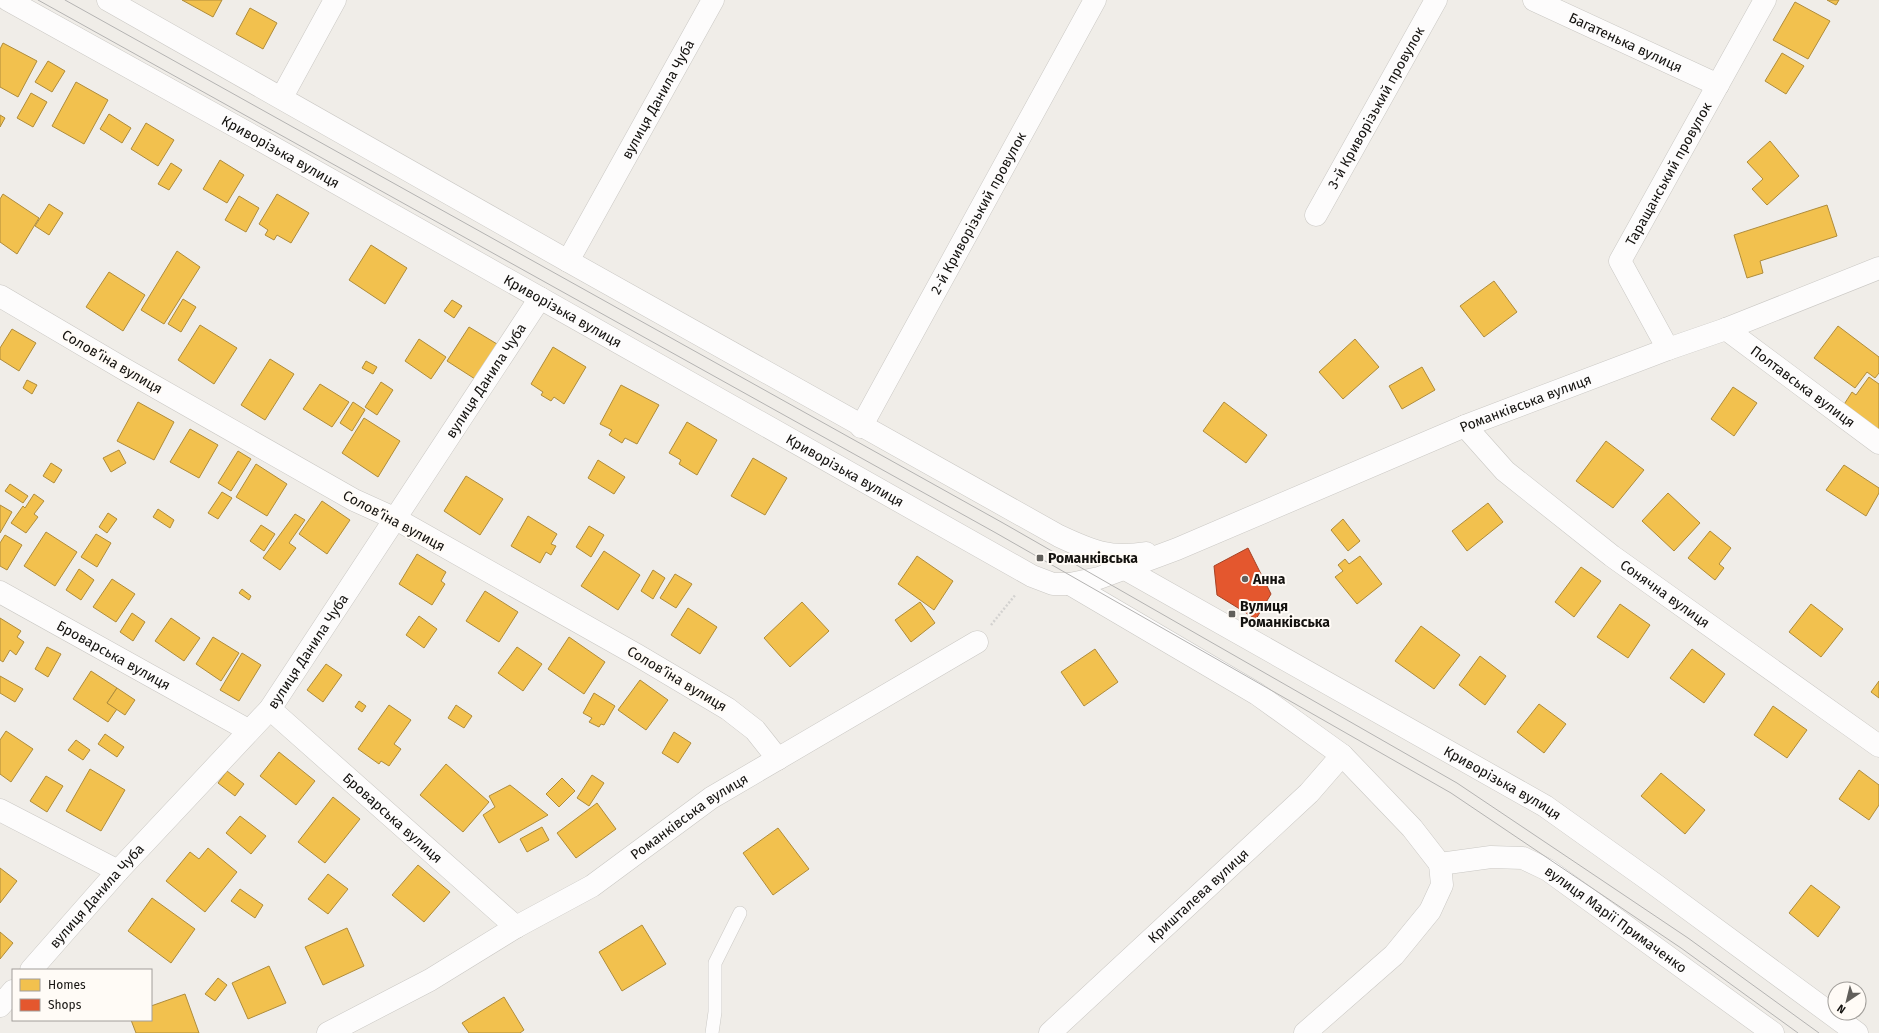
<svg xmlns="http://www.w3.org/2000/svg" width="1879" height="1033" viewBox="0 0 1879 1033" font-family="'Fira Sans',sans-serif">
	<rect width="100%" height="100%" fill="#f0ede8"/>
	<g fill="#f2c14e" stroke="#af8c3b">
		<path d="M182,0H222L213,17Z"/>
		<path d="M1827,0H1839L1836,5Z"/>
		<path d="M1795,2L1830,21L1808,59L1773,40Z"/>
		<path d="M250,8L277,23L263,49L236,34Z"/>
		<path d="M3,43L37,61L18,97L0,87V49Z"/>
		<path d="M1782,53L1804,66L1786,94L1765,81Z"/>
		<path d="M48,61L65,71L52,92L35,82Z"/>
		<path d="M76,82L108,100L84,144L52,126Z"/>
		<path d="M31,93L47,102L33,127L17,118Z"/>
		<path d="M109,114L131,128L122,143L100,129Z"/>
		<path d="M0,115L5,118L0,127Z"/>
		<path d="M146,123L174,140L158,166L131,149Z"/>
		<path d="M1770,141L1799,176L1767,205L1752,189L1763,179L1747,162Z"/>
		<path d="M220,160L244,175L227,203L203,189Z"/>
		<path d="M171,163L182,170L169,190L158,184Z"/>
		<path d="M3,194L39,218L17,254L0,242V199Z"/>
		<path d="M277,194L309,213L291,243L277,235L274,240L265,235L268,230L259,224Z"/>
		<path d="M239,196L259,208L246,232L225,220Z"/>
		<path d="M49,204L63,213L49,235L35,226Z"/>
		<path d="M1827,205L1837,236L1760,261L1763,273L1747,278L1734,235Z"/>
		<path d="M371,245L407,268L385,304L349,280Z"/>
		<path d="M177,251L200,267L164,324L141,310Z"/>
		<path d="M109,272L145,295L123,331L86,307Z"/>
		<path d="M1494,281L1517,312L1484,337L1460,306Z"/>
		<path d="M183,299L196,307L181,332L168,324Z"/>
		<path d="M452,300L462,306L454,318L444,311Z"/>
		<path d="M200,325L237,348L214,384L178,360Z"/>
		<path d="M1838,326L1879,357V373L1875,378L1867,372L1855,388L1814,358Z"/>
		<path d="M469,327L497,344L475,379L447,361Z"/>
		<path d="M12,329L36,343L19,371L0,359V348Z"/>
		<path d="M419,339L446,357L431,379L405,361Z"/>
		<path d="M1355,339L1379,367L1343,399L1319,372Z"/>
		<path d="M553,347L586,367L564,404L554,397L551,401L541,395L543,392L531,384Z"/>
		<path d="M270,359L294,374L265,420L241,405Z"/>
		<path d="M366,361L377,367L373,374L362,368Z"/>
		<path d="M1422,367L1435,390L1402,409L1389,386Z"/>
		<path d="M1869,377L1879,384V431L1843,406L1852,392L1856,395Z"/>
		<path d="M27,380L37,385L32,394L23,388Z"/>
		<path d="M381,382L393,390L377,415L365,407Z"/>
		<path d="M320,384L349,402L332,427L303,409Z"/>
		<path d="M621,385L659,405L637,444L625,438L622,443L609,435L612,430L600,424Z"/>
		<path d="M1733,387L1757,403L1734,436L1711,419Z"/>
		<path d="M138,402L174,422L154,460L117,441Z"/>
		<path d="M353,402L365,410L352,431L340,423Z"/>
		<path d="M1224,402L1267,435L1246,463L1203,431Z"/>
		<path d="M364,418L400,441L378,477L342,453Z"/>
		<path d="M687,422L717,440L697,475L679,464L681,460L669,453Z"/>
		<path d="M190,429L218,445L199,478L170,462Z"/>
		<path d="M1606,441L1644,470L1613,508L1576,481Z"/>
		<path d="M119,450L126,463L111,472L103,458Z"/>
		<path d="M238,451L251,459L231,491L218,483Z"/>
		<path d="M753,458L787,478L765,515L731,496Z"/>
		<path d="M598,460L625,477L614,494L588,478Z"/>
		<path d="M51,463L62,470L54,483L43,476Z"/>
		<path d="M256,464L287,484L267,516L236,497Z"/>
		<path d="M1844,465L1879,488V493L1866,516L1826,490Z"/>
		<path d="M466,476L503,499L480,535L444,511Z"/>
		<path d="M10,484L28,496L23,503L5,491Z"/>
		<path d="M222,492L232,498L218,519L208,513Z"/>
		<path d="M1668,493L1700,523L1674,551L1642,521Z"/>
		<path d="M34,494L44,501L34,514L38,517L26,533L11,523L23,506L25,508Z"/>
		<path d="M322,501L350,520L327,554L299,534Z"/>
		<path d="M1488,503L1503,522L1467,551L1452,531Z"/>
		<path d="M0,505L12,512L0,533Z"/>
		<path d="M158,509L174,520L170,528L153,517Z"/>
		<path d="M108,513L117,519L107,533L99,527Z"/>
		<path d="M295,514L305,520L289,543L296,548L280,570L263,558Z"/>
		<path d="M528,516L557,534L551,544L556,546L551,555L546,552L540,563L511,546Z"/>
		<path d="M1343,519L1360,541L1348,551L1331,530Z"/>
		<path d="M261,525L275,534L264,551L250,541Z"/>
		<path d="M589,526L604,535L591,557L576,547Z"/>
		<path d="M1710,531L1731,548L1719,564L1724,568L1715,580L1688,558Z"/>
		<path d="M46,532L77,552L55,586L24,566Z"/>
		<path d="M96,534L111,543L97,567L81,557Z"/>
		<path d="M5,535L22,545L7,570L0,566V543Z"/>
		<path d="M604,551L640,575L618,610L581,586Z"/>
		<path d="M417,554L446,572L441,581L445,584L432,605L399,584Z"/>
		<path d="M917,556L953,581L934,610L898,584Z"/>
		<path d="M1360,556L1382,584L1357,604L1335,577L1343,571L1338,565L1345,559L1349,564Z"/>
		<path d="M1581,567L1601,581L1574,617L1555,602Z"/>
		<path d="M79,569L94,580L81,600L66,590Z"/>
		<path d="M653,570L665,578L653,599L641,591Z"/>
		<path d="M675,574L692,584L676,608L660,598Z"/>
		<path d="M112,579L135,594L116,622L93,607Z"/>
		<path d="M242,589L251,596L249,600L239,593Z"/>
		<path d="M485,591L518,612L499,642L466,621Z"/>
		<path d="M802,602L829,631L790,667L764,638Z"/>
		<path d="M920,602L935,623L911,642L895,620Z"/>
		<path d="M1620,604L1650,625L1628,658L1597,637Z"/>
		<path d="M1811,604L1843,629L1821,657L1789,632Z"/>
		<path d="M688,608L717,627L700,654L671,635Z"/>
		<path d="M132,613L145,622L133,641L120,632Z"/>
		<path d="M419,616L437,629L424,648L406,635Z"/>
		<path d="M0,618L21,631L17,637L24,642L16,655L10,650L3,662L0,660Z"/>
		<path d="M171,618L200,638L184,661L155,641Z"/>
		<path d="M1421,626L1460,655L1434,689L1395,661Z"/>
		<path d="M213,637L239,653L221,681L196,664Z"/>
		<path d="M569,637L605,662L584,694L548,669Z"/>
		<path d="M47,647L61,654L48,677L35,669Z"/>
		<path d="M517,647L542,664L523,691L498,673Z"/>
		<path d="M1095,649L1118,682L1084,706L1061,672Z"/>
		<path d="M1692,649L1725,674L1704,703L1670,678Z"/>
		<path d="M242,653L261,665L239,701L220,690Z"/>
		<path d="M1480,656L1506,676L1485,705L1459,685Z"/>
		<path d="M326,664L342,675L323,702L307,690Z"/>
		<path d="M91,671L117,688L107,703L117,709L108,722L73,699Z"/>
		<path d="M0,676L23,689L15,702L0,693Z"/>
		<path d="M640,680L668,700L646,730L618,710Z"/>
		<path d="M1879,681V698L1871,692Z"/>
		<path d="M117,688L135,700L125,715L107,703Z"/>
		<path d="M594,693L615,706L604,725L601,724L599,727L589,722L592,718L583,713Z"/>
		<path d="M359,701L366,706L362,712L355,707Z"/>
		<path d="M1539,704L1566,724L1544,753L1517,732Z"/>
		<path d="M389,705L411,720L394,744L401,749L389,766L381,761L379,764L358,749Z"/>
		<path d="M456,705L472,716L464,728L448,718Z"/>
		<path d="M1773,706L1807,730L1787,758L1754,735Z"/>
		<path d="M6,731L33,749L11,782L0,774V740Z"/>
		<path d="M674,732L691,743L678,763L662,753Z"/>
		<path d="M105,734L124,747L117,757L98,744Z"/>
		<path d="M76,740L90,750L83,760L68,750Z"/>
		<path d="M279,752L315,781L296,805L260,776Z"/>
		<path d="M446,764L489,802L463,832L420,795Z"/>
		<path d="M90,769L125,790L101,831L66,811Z"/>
		<path d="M1859,770L1879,785V805L1869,820L1839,799Z"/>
		<path d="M227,771L244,784L235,796L218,783Z"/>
		<path d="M1661,773L1705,810L1685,834L1641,796Z"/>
		<path d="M592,775L604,783L589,806L577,798Z"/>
		<path d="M46,776L63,786L47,812L30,801Z"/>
		<path d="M562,778L575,791L559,807L546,794Z"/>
		<path d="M510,785L548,815L499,843L483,815L495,807L489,796Z"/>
		<path d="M333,797L360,819L325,863L298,842Z"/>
		<path d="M597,803L616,829L576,858L557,833Z"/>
		<path d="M240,816L266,836L251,854L226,833Z"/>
		<path d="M542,827L549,840L527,852L520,839Z"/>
		<path d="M778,828L809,869L773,895L743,853Z"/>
		<path d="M208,848L237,872L205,912L166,881L190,852L199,859Z"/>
		<path d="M418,865L450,892L424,922L392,895Z"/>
		<path d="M0,868L17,881L0,903Z"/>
		<path d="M328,874L348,889L328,914L308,899Z"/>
		<path d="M1811,885L1840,907L1818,937L1789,913Z"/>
		<path d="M240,889L263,905L255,918L231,901Z"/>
		<path d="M152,898L195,929L171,963L128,931Z"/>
		<path d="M642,925L666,964L622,991L599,952Z"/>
		<path d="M347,928L364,966L323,985L305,947Z"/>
		<path d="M0,932L13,943L0,959Z"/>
		<path d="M269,966L286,1003L248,1019L232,983Z"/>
		<path d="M218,978L227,985L215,1001L205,994Z"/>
		<path d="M185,994L199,1033H136L131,1020H151V1006Z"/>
		<path d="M504,997L524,1030L520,1033H469L462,1023Z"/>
	</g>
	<path fill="#e4572e" stroke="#a64225" d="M1248,548L1271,594L1256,619L1217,595L1214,566Z"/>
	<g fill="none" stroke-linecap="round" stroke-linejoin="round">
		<defs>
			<path id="service" d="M712,1033L715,1012V963L740,913"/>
			<g id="minor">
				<path id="s1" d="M1534,0L1718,85"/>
				<path d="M282,97L335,0"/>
				<path id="s2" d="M1316,215L1436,0"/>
				<path id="s3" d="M568,261L713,0"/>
				<path d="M0,296L124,369L354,500L396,519L637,655L728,709L755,730L778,759"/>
				<path id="s4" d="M1726,329L1879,443"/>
				<path id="s5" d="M1668,349L1620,261L1765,0"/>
				<path id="s6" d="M1465,426L1505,471L1612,556L1879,746"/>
				<path id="s7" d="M861,427L1095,0"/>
				<path d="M1070,584L1257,694L1342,755L1412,828L1440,864"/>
				<path id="s8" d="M0,592L248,730"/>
				<path id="s9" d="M270,709L516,927"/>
				<path d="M0,810L118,871"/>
				<path id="s10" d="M1440,864L1491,857L1523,858L1548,870L1773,1033"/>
				<path id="s11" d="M31,970L118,871L270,709L540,298"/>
				<path d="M0,1006L13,991"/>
				<path id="s12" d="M328,1033L430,980L516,927L592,886L711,798L977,642"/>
				<path id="s13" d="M1050,1033L1309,793L1342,755"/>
				<path d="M1305,1033L1394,955L1430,911L1442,885L1440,864"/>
			</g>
			<g id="tertiary">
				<path id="s14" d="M1111,561L1545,806L1653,883L1857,1033"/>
			</g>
			<g id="secondary">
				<path id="s15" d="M8,0L262,141L1032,576L1053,584H1070L1099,578L1177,549L1465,426L1668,349L1726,329L1879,268"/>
				<path d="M108,0L568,261L1059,536C1091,551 1110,559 1146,553"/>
			</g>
		</defs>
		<use href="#service" stroke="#cac8c4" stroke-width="14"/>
		<use href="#minor" stroke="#cac8c4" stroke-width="23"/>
		<use href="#tertiary" stroke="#cac8c4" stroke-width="23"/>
		<use href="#secondary" stroke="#cac8c4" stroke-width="23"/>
		<path stroke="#d3d2d0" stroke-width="2.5" stroke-dasharray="2 2" stroke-linecap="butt" d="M991,625L1016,594"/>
		<use href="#service" stroke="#fdfcfc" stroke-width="13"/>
		<use href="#minor" stroke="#fdfcfc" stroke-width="22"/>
		<use href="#tertiary" stroke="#fdfcfc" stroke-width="22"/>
		<use href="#secondary" stroke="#fdfcfc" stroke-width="22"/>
		<g stroke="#b4b3b2" stroke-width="1">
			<path d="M38,0L996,533L1451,793L1681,948L1798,1033"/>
			<path d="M65,0L1003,523L1457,783L1688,938L1819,1033"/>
		</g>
	</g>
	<g fill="#615f5b" stroke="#fffbf6" stroke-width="1.5">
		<rect x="1036" y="554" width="8" height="8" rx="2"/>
		<circle cx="1245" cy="579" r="4"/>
		<rect x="1228" y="610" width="8" height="8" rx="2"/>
	</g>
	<g text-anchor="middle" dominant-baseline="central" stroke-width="4" stroke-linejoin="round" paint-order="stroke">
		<g font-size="14" fill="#14120f" stroke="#fffbf6">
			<text stroke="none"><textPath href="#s1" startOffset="101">Багатенька вулиця</textPath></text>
			<text stroke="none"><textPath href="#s3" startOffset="185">вулиця Данила Чуба</textPath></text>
			<text stroke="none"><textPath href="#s2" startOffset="123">3-й Криворізький провулок</textPath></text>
			<text stroke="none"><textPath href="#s15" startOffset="312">Криворізька вулиця</textPath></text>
			<text stroke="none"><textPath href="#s5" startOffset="200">Таращанський провулок</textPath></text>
			<text stroke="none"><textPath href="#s7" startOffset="244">2-й Криворізький провулок</textPath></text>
			<text stroke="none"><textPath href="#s15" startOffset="636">Криворізька вулиця</textPath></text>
			<text transform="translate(112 362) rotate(30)">Соловʼїна вулиця</text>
			<text stroke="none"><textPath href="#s11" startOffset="747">вулиця Данила Чуба</textPath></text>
			<text stroke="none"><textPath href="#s4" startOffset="96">Полтавська вулиця</textPath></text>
			<text stroke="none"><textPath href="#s15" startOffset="1705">Романківська вулиця</textPath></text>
			<text stroke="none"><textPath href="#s15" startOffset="960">Криворізька вулиця</textPath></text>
			<text transform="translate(394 521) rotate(28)">Соловʼїна вулиця</text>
			<text stroke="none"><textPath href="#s6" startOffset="262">Сонячна вулиця</textPath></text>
			<text stroke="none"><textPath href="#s11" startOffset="423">вулиця Данила Чуба</textPath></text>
			<text stroke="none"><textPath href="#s8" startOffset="130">Броварська вулиця</textPath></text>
			<text transform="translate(677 679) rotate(31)">Соловʼїна вулиця</text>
			<text stroke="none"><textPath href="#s14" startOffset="450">Криворізька вулиця</textPath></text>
			<text stroke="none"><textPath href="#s12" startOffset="422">Романківська вулиця</textPath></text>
			<text stroke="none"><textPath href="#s9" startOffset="164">Броварська вулиця</textPath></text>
			<text stroke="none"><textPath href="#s11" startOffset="99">вулиця Данила Чуба</textPath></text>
			<text stroke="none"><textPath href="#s13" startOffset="202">Кришталева вулиця</textPath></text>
			<text stroke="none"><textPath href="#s10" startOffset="195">вулиця Марії Примаченко</textPath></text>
		</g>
		<g font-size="14" font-weight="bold" fill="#14120f" stroke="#fffbf6" text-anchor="start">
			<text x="1048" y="558">Романківська</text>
			<text x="1253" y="579">Анна</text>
			<text x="1240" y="606">Вулиця<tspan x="1240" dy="16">Романківська</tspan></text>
		</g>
	</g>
	<rect x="12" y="969" width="140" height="52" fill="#fffbf6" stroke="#a19e9a"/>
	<rect x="20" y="979" width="20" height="12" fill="#f2c14e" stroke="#a19e9a"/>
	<text x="48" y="989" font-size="12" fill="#14120f">Homes</text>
	<rect x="20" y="999" width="20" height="12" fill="#e4572e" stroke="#a19e9a"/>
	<text x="48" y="1009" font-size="12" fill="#14120f">Shops</text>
	<g transform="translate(1847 1001) rotate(215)"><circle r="19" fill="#fffbf6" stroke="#a19e9a"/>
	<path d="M0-3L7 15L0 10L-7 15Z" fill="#615f5b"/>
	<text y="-6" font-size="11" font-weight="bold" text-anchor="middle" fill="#14120f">N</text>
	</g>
</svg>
